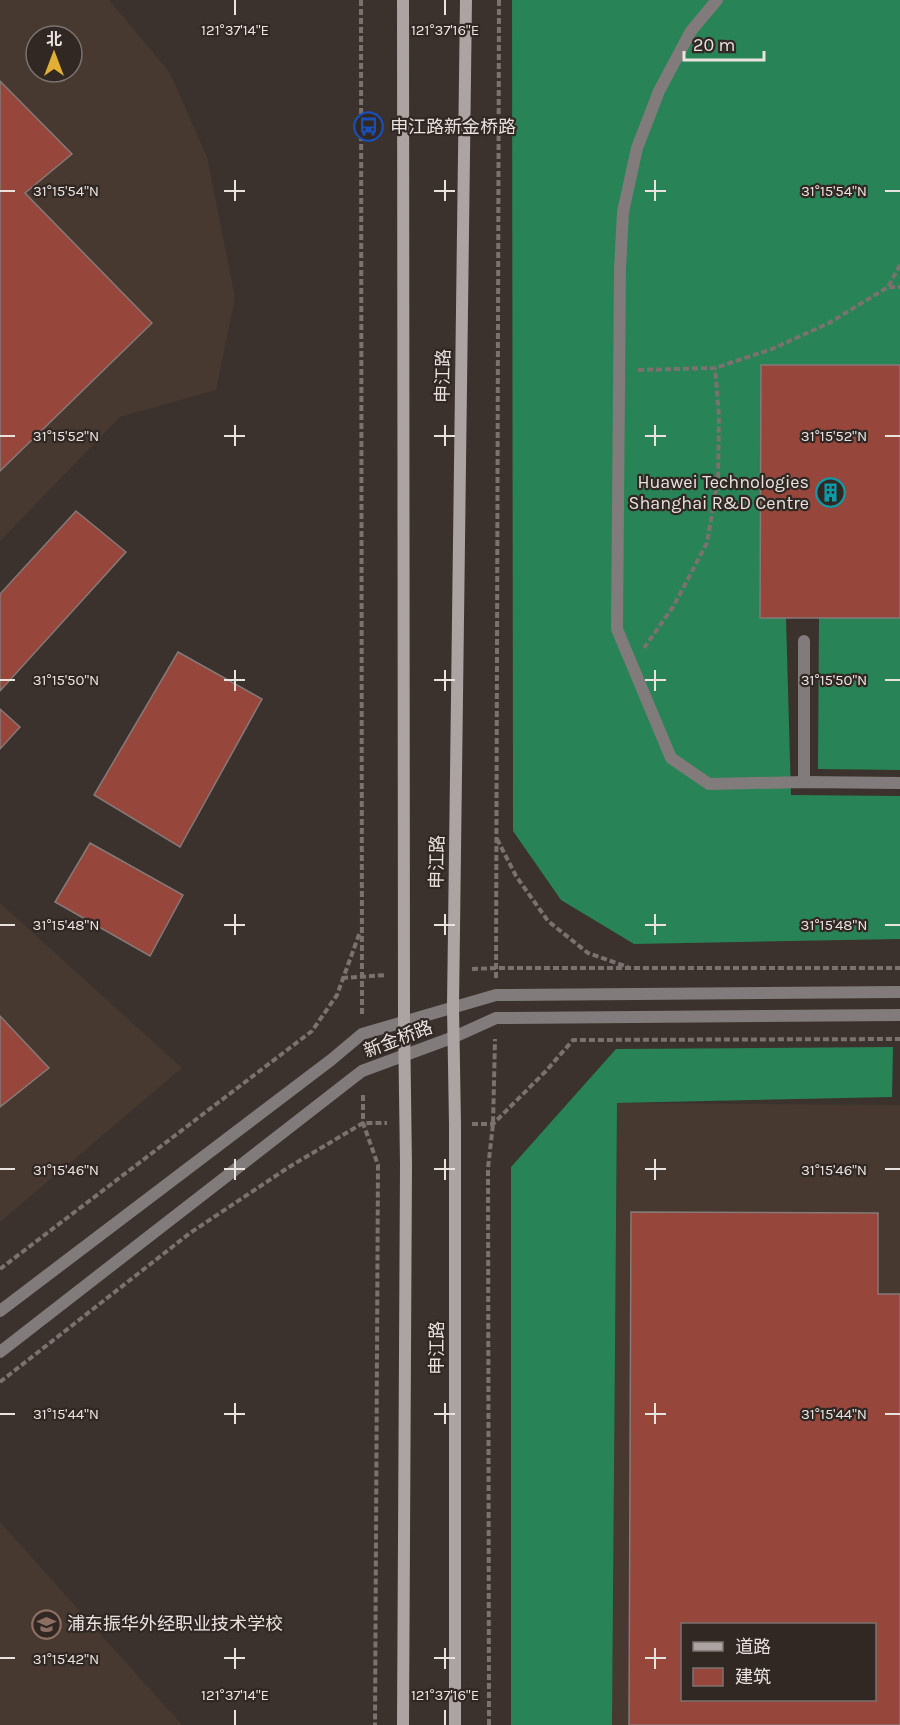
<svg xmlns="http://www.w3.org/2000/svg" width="900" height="1725" viewBox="0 0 900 1725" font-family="Karla,'Noto Sans SC',sans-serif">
	<rect width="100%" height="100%" fill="#3b322e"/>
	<g fill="#473830" fill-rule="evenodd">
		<path d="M0,0H109L170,73L207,157L235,298L216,390L120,417L0,541ZM36,36H72V72H36Z"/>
		<path d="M0,903L182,1068L0,1222Z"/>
		<path d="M617,1103L900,1105V1725H612ZM682,1624H874V1700H682Z"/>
		<path d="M0,1522L182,1725H0Z"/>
	</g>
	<g fill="#288356">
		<path d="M512,0H900V365H761L760,618H786L791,795L900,796V939L634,944L561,900L513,831Z"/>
		<path d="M819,618H900V770L818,769Z"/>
		<path d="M893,1047L892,1097L617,1103L612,1725H511V1167L616,1049Z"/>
	</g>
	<g fill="#97463c" stroke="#857a78" stroke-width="1.5" fill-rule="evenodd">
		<path d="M0,81L72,154L25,193L152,323L0,471Z"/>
		<path d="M761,365H900V618H760Z"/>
		<path d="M76,511L126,552L0,691V594Z"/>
		<path d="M178,652L262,699L180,847L94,795Z"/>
		<path d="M0,709L20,727L0,749Z"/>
		<path d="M90,843L183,895L150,956L55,902Z"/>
		<path d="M0,1016L49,1068L0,1107Z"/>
		<path d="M631,1212L878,1213V1294H900V1725H629ZM682,1624H874V1700H682Z"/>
	</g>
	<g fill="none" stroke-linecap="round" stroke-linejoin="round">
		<g stroke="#7a726f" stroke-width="4" stroke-dasharray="6 3" stroke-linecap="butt">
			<path d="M361,0L362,1016"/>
			<path d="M889,287H900"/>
			<path d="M638,370L715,368L772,349L829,323L888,287L900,265"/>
			<path d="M644,648L673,607L707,543L718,479L719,416L715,368"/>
			<path d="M497,839L516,876L548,921L588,953L628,967"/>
			<path d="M472,969L496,968H900"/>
			<path d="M342,978L387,975"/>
			<path d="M496,978L499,0"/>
			<path d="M363,1095V1123L378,1165L375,1725"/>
			<path d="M472,1124H493L546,1071L573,1040L900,1039"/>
			<path d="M0,1269L312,1031L337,995L360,932"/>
			<path d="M0,1382L190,1233L289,1167L363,1123H387"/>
			<path d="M489,1725L488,1168L493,1124L495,1039"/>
		</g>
		<g stroke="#817b7b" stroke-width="12">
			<path d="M717,0L691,31L659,91L637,148L623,212L620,269L617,629L671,758L709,784L804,782L900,783"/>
			<path d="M804,641V782"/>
		</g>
		<g stroke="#817b7b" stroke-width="12">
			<path d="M0,1311L331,1060L362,1034L496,995L900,992"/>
			<path d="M0,1352L362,1071L454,1037L496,1018L900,1015"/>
		</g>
		<g stroke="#aca3a3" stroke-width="12">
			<path d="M403,0L404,1021L406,1165L403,1725"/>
			<path d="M455,1725V1124L453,1007L466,0"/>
		</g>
	</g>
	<path fill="none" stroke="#e9e3e0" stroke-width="2" d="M235,0V15M445,0V15M235,180V201M445,180V201M655,180V201M0,191H15M224,191H245M434,191H455M645,191H666M885,191H900M235,425V446M445,425V446M655,425V446M0,436H15M224,436H245M434,436H455M645,436H666M885,436H900M235,670V691M445,670V691M655,670V691M0,680H15M224,680H245M434,680H455M645,680H666M885,680H900M235,914V935M445,914V935M655,914V935M0,925H15M224,925H245M434,925H455M645,925H666M885,925H900M235,1159V1180M445,1159V1180M655,1159V1180M0,1169H15M224,1169H245M434,1169H455M645,1169H666M885,1169H900M235,1403V1424M445,1403V1424M655,1403V1424M0,1414H15M224,1414H245M434,1414H455M645,1414H666M885,1414H900M235,1648V1669M445,1648V1669M655,1648V1669M0,1658H15M224,1658H245M434,1658H455M645,1658H666M235,1710V1725M445,1710V1725"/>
	<defs>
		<symbol id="bus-ring" viewBox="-11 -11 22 22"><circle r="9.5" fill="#312824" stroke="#1a4fb4" stroke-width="1.5"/><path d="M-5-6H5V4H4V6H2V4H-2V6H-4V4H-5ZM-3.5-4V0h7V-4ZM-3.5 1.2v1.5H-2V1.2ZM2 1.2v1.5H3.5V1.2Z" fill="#1a4fb4"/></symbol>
		<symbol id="building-ring" viewBox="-11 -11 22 22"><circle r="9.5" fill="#312824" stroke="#0f9aa8" stroke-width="1.5"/><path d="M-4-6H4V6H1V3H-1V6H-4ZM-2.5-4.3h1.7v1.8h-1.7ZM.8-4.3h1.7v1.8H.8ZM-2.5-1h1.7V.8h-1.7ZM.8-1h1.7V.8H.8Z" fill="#0f9aa8"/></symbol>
		<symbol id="school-ring" viewBox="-11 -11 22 22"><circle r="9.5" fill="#312824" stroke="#8d6e63" stroke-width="1.5"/><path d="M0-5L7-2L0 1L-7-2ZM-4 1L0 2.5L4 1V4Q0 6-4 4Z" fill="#8d6e63"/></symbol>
	</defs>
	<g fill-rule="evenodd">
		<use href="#bus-ring" x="352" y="110" width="33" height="33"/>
		<use href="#building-ring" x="814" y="476" width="33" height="33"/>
		<use href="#school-ring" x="30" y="1608" width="33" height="33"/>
	</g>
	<g text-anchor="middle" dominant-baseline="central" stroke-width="4.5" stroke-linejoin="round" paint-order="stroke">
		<g font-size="18" fill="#e9e3e0" stroke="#312824" text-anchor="start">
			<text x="390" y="127">申江路新金桥路</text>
			<text x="809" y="482" text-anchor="end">Huawei Technologies<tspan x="809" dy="21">Shanghai R&amp;D Centre</tspan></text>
			<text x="67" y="1624">浦东振华外经职业技术学校</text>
		</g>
		<g font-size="18" fill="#e9e3e0" stroke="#312824">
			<text transform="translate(443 376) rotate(-89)">申江路</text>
			<text transform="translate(437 862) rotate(-89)">申江路</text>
			<text transform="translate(398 1039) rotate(-21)">新金桥路</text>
			<text transform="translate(437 1348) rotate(-90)">申江路</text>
		</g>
	</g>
	<g font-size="15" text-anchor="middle" fill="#e9e3e0" stroke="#312824" stroke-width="4.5" stroke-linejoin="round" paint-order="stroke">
		<text x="235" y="35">121°37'14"E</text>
		<text x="445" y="35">121°37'16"E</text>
		<text x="66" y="196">31°15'54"N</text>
		<text x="834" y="196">31°15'54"N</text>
		<text x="66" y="441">31°15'52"N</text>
		<text x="834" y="441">31°15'52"N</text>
		<text x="66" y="685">31°15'50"N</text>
		<text x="834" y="685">31°15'50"N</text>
		<text x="66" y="930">31°15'48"N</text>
		<text x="834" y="930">31°15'48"N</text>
		<text x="66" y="1175">31°15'46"N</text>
		<text x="834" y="1175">31°15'46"N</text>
		<text x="66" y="1419">31°15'44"N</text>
		<text x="834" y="1419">31°15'44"N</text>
		<text x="66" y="1664">31°15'42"N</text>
		<text x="235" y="1700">121°37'14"E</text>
		<text x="445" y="1700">121°37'16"E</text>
	</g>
	<rect x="681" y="1623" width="195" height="78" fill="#312824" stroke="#7b736f" stroke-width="1.5"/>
	<rect x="693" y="1642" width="30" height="9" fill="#aca3a3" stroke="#7b736f" stroke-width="1.5"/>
	<text x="735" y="1653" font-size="18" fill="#e9e3e0">道路</text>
	<rect x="693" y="1668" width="30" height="18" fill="#97463c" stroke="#7b736f" stroke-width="1.5"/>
	<text x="735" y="1683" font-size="18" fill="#e9e3e0">建筑</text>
	<g transform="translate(54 54)"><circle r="28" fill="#312824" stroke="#7b736f" stroke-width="1.5"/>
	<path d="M0-4.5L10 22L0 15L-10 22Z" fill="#e1af34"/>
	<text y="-9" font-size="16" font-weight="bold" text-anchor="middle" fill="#e9e3e0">北</text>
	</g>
	<path d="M684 51v9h80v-9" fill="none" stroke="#e9e3e0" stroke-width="3"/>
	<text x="693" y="51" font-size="18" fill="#e9e3e0" stroke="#312824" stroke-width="4.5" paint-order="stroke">20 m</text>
</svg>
